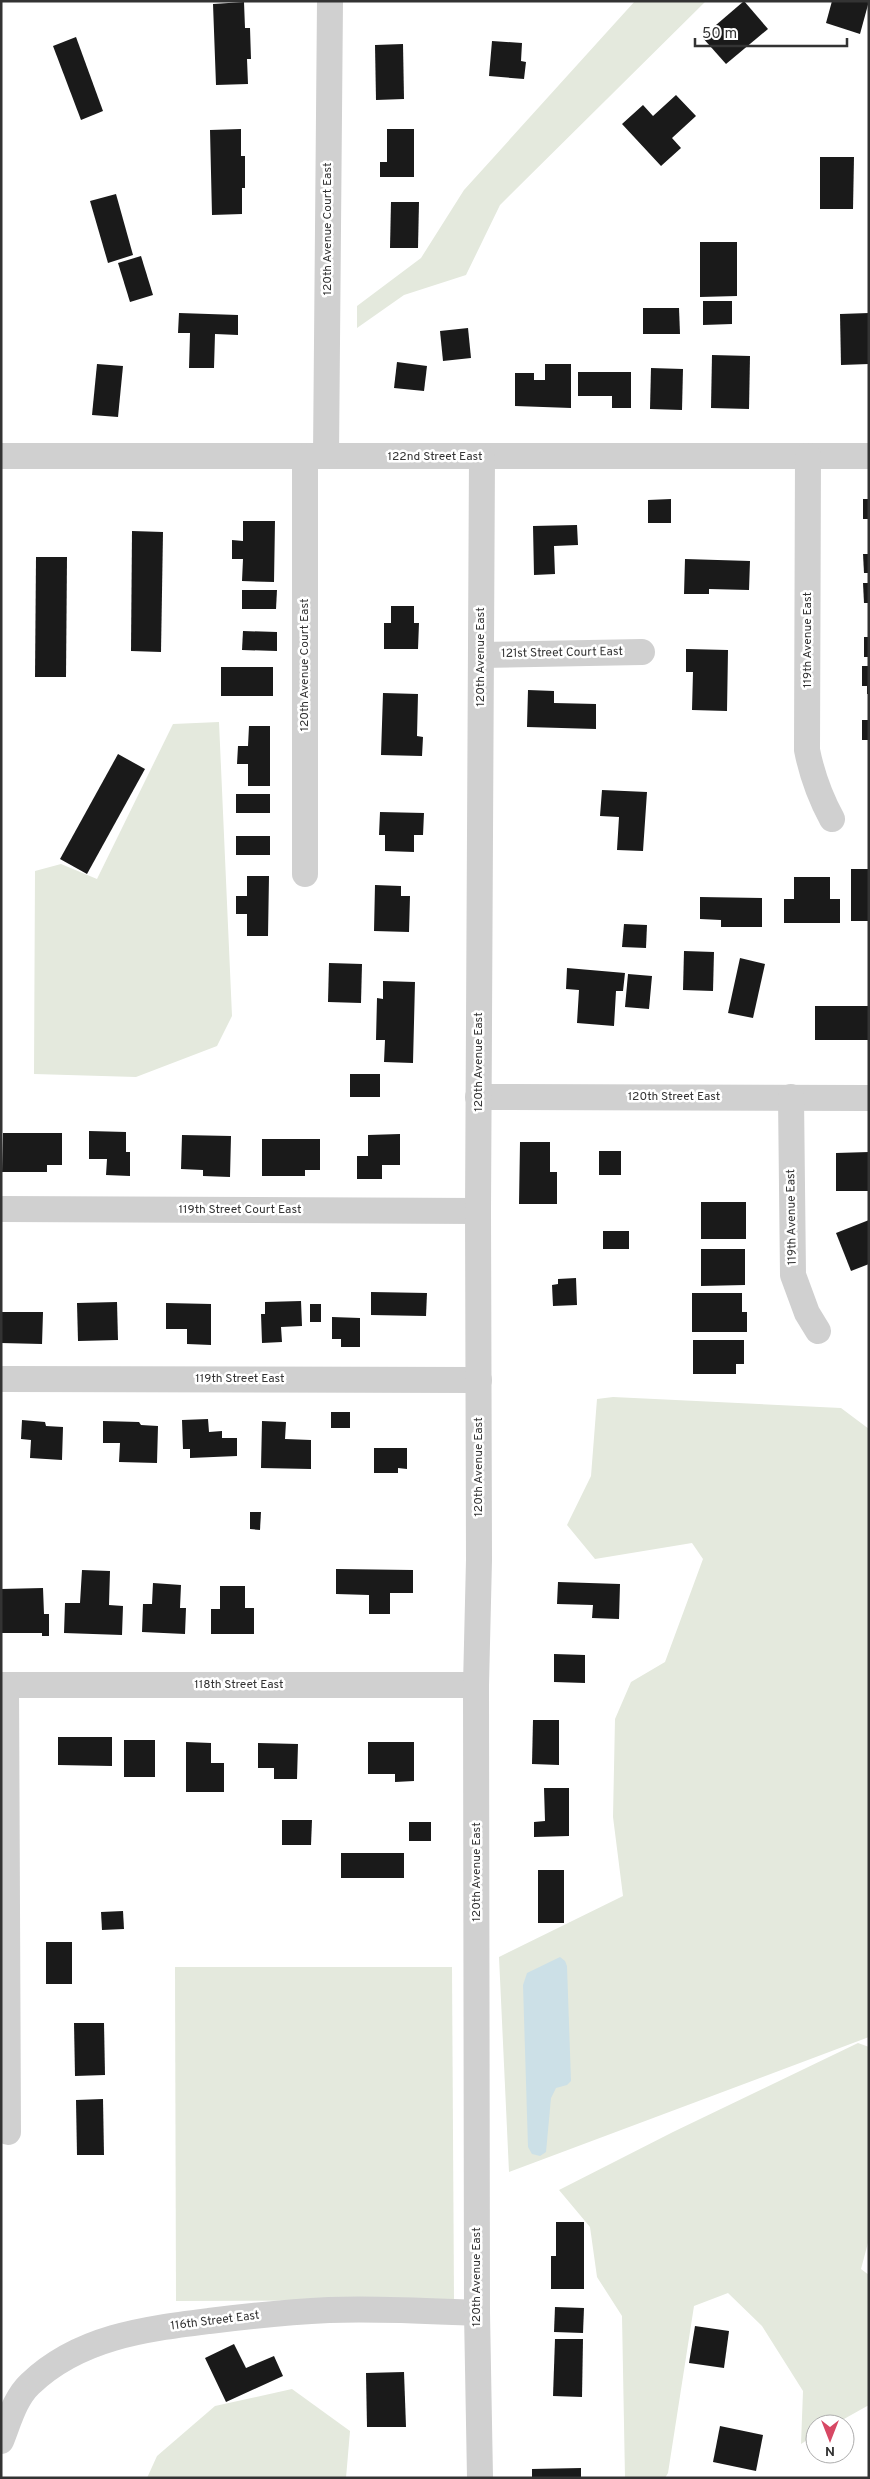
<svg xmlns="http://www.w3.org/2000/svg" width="870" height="2479" viewBox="0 0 870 2479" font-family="Overpass,sans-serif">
	<rect width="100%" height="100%" fill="#fff"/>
	<g fill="#e4e9dd">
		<path d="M635,1H706L500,205L466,275L404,295L357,328V306L421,258L464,190Z"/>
		<path d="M219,722L232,1016L217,1046L136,1077L34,1074L35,871L61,864L97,879L173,724Z"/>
		<path d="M613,1397L841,1408L869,1429V2037L509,2172L499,1957L623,1896L613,1817L615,1719L631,1682L665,1662L703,1559L692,1543L595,1559L567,1525L591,1476L597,1399Z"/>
		<path d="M175,1967H452L454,2300L176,2301Z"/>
		<path d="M858,2043L869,2047V2239L861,2269L869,2275V2405L835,2424H815V2435L801,2444L803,2391L762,2326L728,2293L694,2306L668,2473L665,2478H625L622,2316L597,2277L590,2227L559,2190L673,2132Z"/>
		<path d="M292,2389L350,2431L346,2478H147L157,2456L215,2406Z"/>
	</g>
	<path fill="#cce0e7" d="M560,1957L565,1961L567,1966L571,2081L567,2085L556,2088L551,2098L546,2152L540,2156L532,2154L528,2147L523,1985L527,1973Z"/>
	<g fill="#1a1a1a">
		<path d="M744,1L768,29L726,64L702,37Z"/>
		<path d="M832,1H869L860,34L826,23Z"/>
		<path d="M244,2L245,28H250L251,59H247L248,84L216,85L213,4Z"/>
		<path d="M76,37L103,111L81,120L53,46Z"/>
		<path d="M492,41L522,43L521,61L526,62L524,79L489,76Z"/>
		<path d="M403,44L404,99L376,100L375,45Z"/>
		<path d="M676,95L696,116L672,138L681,148L661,166L622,124L643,105L653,116Z"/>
		<path d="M241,129V156H245V188H242V214L212,215L210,130Z"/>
		<path d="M387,129H414V177H380V162H387Z"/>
		<path d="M820,157H854L853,209H820Z"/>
		<path d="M116,194L133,255L108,263L90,201Z"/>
		<path d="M391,202H419L418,248H390Z"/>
		<path d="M700,242H737V296L700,297Z"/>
		<path d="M141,256L153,295L130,302L118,263Z"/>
		<path d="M703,301H732V324L703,325Z"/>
		<path d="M643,308H679L680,334H643Z"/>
		<path d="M179,313L238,315V335L215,334L214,368H189L190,333H178Z"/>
		<path d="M869,313V364L841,365L840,314Z"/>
		<path d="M468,328L471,358L443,361L440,331Z"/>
		<path d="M712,355L750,356L749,409L711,408Z"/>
		<path d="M397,362L427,366L424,391L394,388Z"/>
		<path d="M97,364L123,366L118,417L92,415Z"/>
		<path d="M545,364H571V408L515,406V373H534V380H545Z"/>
		<path d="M651,368L683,369L682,410L650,409Z"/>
		<path d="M578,372H631V408H612V396H578Z"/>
		<path d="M671,499V523H648V500Z"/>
		<rect x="863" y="499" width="6" height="20"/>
		<path d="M243,521H275L274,582L242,581L243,559H232V540L243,541Z"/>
		<path d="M577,525L578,545L554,546L555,574L534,575L533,526Z"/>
		<path d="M132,531L163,532L161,652L131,651Z"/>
		<path d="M863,554H869V573H864Z"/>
		<path d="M36,557H67L66,677H35Z"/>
		<path d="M685,559L750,561L749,590L709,589V594H684Z"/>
		<path d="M863,583H869V603H864Z"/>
		<path d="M242,590H277L276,609H242Z"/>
		<path d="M391,606H414V623H419L418,649H384V623H391Z"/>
		<path d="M243,631L277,632V651L242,650Z"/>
		<rect x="864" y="637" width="5" height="20"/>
		<path d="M686,649L728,650L727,711L692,710L693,672H686Z"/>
		<path d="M862,666H869V694H867V686H862Z"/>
		<rect x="221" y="667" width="52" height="29"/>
		<path d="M528,690L554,691V703L596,704V729L527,727Z"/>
		<path d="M383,693L418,694L417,736L423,737L422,756L381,755Z"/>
		<rect x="862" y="720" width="7" height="20"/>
		<path d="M249,726H270V786H248V764H237L238,746H248Z"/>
		<path d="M118,754L145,769L87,874L60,859Z"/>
		<path d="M602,790L647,792L643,851L617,850L619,817L600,816Z"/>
		<rect x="236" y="794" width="34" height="19"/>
		<path d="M380,812L424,813L423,835H414V852L385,851V835H379Z"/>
		<rect x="236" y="836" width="34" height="19"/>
		<rect x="851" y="869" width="18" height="52"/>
		<path d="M247,876H269L268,936H247V914H236V896H247Z"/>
		<path d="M794,877H830V899H840V923H784V899H794Z"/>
		<path d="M375,885L401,886V896H410L409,932L374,931Z"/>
		<path d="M700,897L762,898V927H721V920L700,919Z"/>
		<path d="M624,924L647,925L646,948L622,947Z"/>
		<path d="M684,951L714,952L713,991L683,990Z"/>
		<path d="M740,958L765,964L753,1018L728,1013Z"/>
		<path d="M329,963L362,964L361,1003L328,1002Z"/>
		<path d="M567,968L625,973L623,991H616L614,1026L577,1023L579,990L566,989Z"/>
		<path d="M628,974L652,976L649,1009L625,1007Z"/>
		<path d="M383,981L415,982L413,1063L384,1062L385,1040H376L377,998L383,999Z"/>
		<rect x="815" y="1006" width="54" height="34"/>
		<rect x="350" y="1074" width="30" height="23"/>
		<path d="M89,1131L126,1132V1152H130V1176L106,1175L107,1159H89Z"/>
		<path d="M3,1133H62V1165H47V1172H2Z"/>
		<path d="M400,1134V1165H382V1179H357V1156H368V1135Z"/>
		<path d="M182,1135L231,1136L230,1177L203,1176V1170L181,1169Z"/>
		<path d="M262,1139H320V1170H305V1176H262Z"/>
		<path d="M520,1142H550V1172H557V1204H519Z"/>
		<rect x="599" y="1151" width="22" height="24"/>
		<path d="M869,1152V1191H836V1153Z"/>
		<rect x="701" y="1202" width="45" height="37"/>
		<path d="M869,1220V1264L851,1271L836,1233Z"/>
		<rect x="603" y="1231" width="26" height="18"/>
		<path d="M701,1249H745V1285L701,1286Z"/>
		<path d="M576,1278L577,1305L553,1306L552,1285L558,1284V1279Z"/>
		<path d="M371,1292L427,1293L426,1316L371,1315Z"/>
		<path d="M692,1293H742V1312H747V1332H692Z"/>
		<path d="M301,1301L302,1326L281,1327L282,1342L262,1343L261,1314H265V1302Z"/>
		<path d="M117,1302L118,1340L78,1341L77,1303Z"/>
		<path d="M166,1303L211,1304V1345L187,1344V1329H166Z"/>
		<rect x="310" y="1304" width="11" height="18"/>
		<path d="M1,1312H43L42,1344L1,1343Z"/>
		<path d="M332,1317L360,1318V1347H341V1339H332Z"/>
		<path d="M693,1340H744V1364H736V1374H693Z"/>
		<rect x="331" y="1412" width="19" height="16"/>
		<path d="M208,1419L209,1432L222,1431V1438H237V1456L190,1458V1449H183L182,1420Z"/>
		<path d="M22,1420L45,1422L46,1426L63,1427L62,1460L30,1458L31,1440L21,1439Z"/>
		<path d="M103,1421L139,1422L141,1425L158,1426L157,1463L119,1462L120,1443H103Z"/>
		<path d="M262,1421L286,1422L285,1439L311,1440V1469L261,1468Z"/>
		<path d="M374,1448H407V1469L398,1468V1473H374Z"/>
		<path d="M250,1512H261L260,1530L250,1529Z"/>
		<path d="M336,1569L413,1570V1593H390V1614H369V1595L336,1594Z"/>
		<path d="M82,1570L110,1571L109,1605L123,1606L122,1635L64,1633L65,1603H80Z"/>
		<path d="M558,1582L620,1584L619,1619L592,1618L593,1605L557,1604Z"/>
		<path d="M153,1583L181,1585L180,1608H186L185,1634L142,1632L143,1604H152Z"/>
		<path d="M220,1586H245V1608H254V1634H211V1609H220Z"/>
		<path d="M43,1588L44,1614H49V1636H42V1633H2L1,1589Z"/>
		<path d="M554,1654L585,1655V1683L554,1682Z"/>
		<path d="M533,1720H559V1765L532,1764Z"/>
		<path d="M58,1737H112V1766L58,1765Z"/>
		<rect x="124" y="1740" width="31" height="37"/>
		<path d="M186,1742L211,1743V1763H224V1792H186Z"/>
		<path d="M368,1742H414V1781L395,1782V1774H368Z"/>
		<path d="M258,1743L298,1744L297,1779H274V1768H258Z"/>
		<path d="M544,1788H569V1836L534,1837V1822L545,1821Z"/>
		<path d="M282,1820H312L311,1845H282Z"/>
		<rect x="409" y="1822" width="22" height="19"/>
		<rect x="341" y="1853" width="63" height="25"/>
		<rect x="538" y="1870" width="26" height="53"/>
		<path d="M123,1911L124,1929L102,1930L101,1912Z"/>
		<rect x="46" y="1942" width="26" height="42"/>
		<path d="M74,2023H104L105,2075L75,2076Z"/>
		<path d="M103,2099L104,2155H77L76,2100Z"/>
		<path d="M556,2222H584V2289H551V2256H556Z"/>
		<path d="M555,2307L584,2308L583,2333L554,2332Z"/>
		<path d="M695,2326L729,2331L724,2368L689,2363Z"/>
		<path d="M555,2339H583L582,2397L553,2396Z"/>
		<path d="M234,2344L246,2368L274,2356L283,2376L226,2402L205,2358Z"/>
		<path d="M404,2372L406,2427H367L366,2373Z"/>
		<path d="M720,2426L763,2435L756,2471L713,2462Z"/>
		<path d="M581,2468V2478H532V2469Z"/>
	</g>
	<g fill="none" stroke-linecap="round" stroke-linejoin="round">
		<g stroke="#d0d0d0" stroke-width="26">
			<path d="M1,456H869"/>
			<path d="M326,456L330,1"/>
			<path d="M808,456L807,750C812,775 820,797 832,819"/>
			<path d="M305,457V874"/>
			<path d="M481,655L642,652"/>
			<path d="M478,1097L869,1098"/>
			<path d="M791,1097L793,1275L807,1313L818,1331"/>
			<path d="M1,1209L478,1211"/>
			<path d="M1,1379L479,1380"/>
			<path d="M1,1685H476"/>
			<path d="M6,1685L8,2132"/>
			<path d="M1,2441C9,2421 15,2398 30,2384C79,2337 145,2329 209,2321C249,2316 289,2312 329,2310C378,2308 428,2311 477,2313"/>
			<path d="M480,2478L477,2313L476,1685L479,1560L478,1211L482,457"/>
		</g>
	</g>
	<g text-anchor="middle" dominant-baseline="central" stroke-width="5" stroke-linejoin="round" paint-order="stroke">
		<g font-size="12" fill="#333" stroke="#fff">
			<text transform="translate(328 229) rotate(-90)">120th Avenue Court East</text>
			<text x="435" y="457">122nd Street East</text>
			<text transform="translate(808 640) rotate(-90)">119th Avenue East</text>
			<text transform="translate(562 653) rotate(-1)">121st Street Court East</text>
			<text transform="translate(481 657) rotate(-90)">120th Avenue East</text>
			<text transform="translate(305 665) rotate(-90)">120th Avenue Court East</text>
			<text transform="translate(479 1062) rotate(-90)">120th Avenue East</text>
			<text x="674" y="1097">120th Street East</text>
			<text x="240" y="1210">119th Street Court East</text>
			<text transform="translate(792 1217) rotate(-91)">119th Avenue East</text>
			<text x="240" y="1379">119th Street East</text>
			<text transform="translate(479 1467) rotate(-90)">120th Avenue East</text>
			<text x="239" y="1685">118th Street East</text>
			<text transform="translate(477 1872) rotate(-90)">120th Avenue East</text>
			<text transform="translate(477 2277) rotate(-90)">120th Avenue East</text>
			<text transform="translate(215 2321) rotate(-7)">116th Street East</text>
		</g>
	</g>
	<rect width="870" height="2479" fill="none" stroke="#333333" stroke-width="5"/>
	<g transform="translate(830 2439) rotate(180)"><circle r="24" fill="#ffffff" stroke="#adadad"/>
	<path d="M0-4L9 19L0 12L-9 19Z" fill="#d74864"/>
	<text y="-8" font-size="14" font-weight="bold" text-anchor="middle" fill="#333333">N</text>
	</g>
	<path d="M695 38v8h152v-8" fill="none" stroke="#333333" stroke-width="2.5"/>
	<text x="702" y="38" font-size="15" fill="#333333" stroke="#ffffff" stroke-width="4" paint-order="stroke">50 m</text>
</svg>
